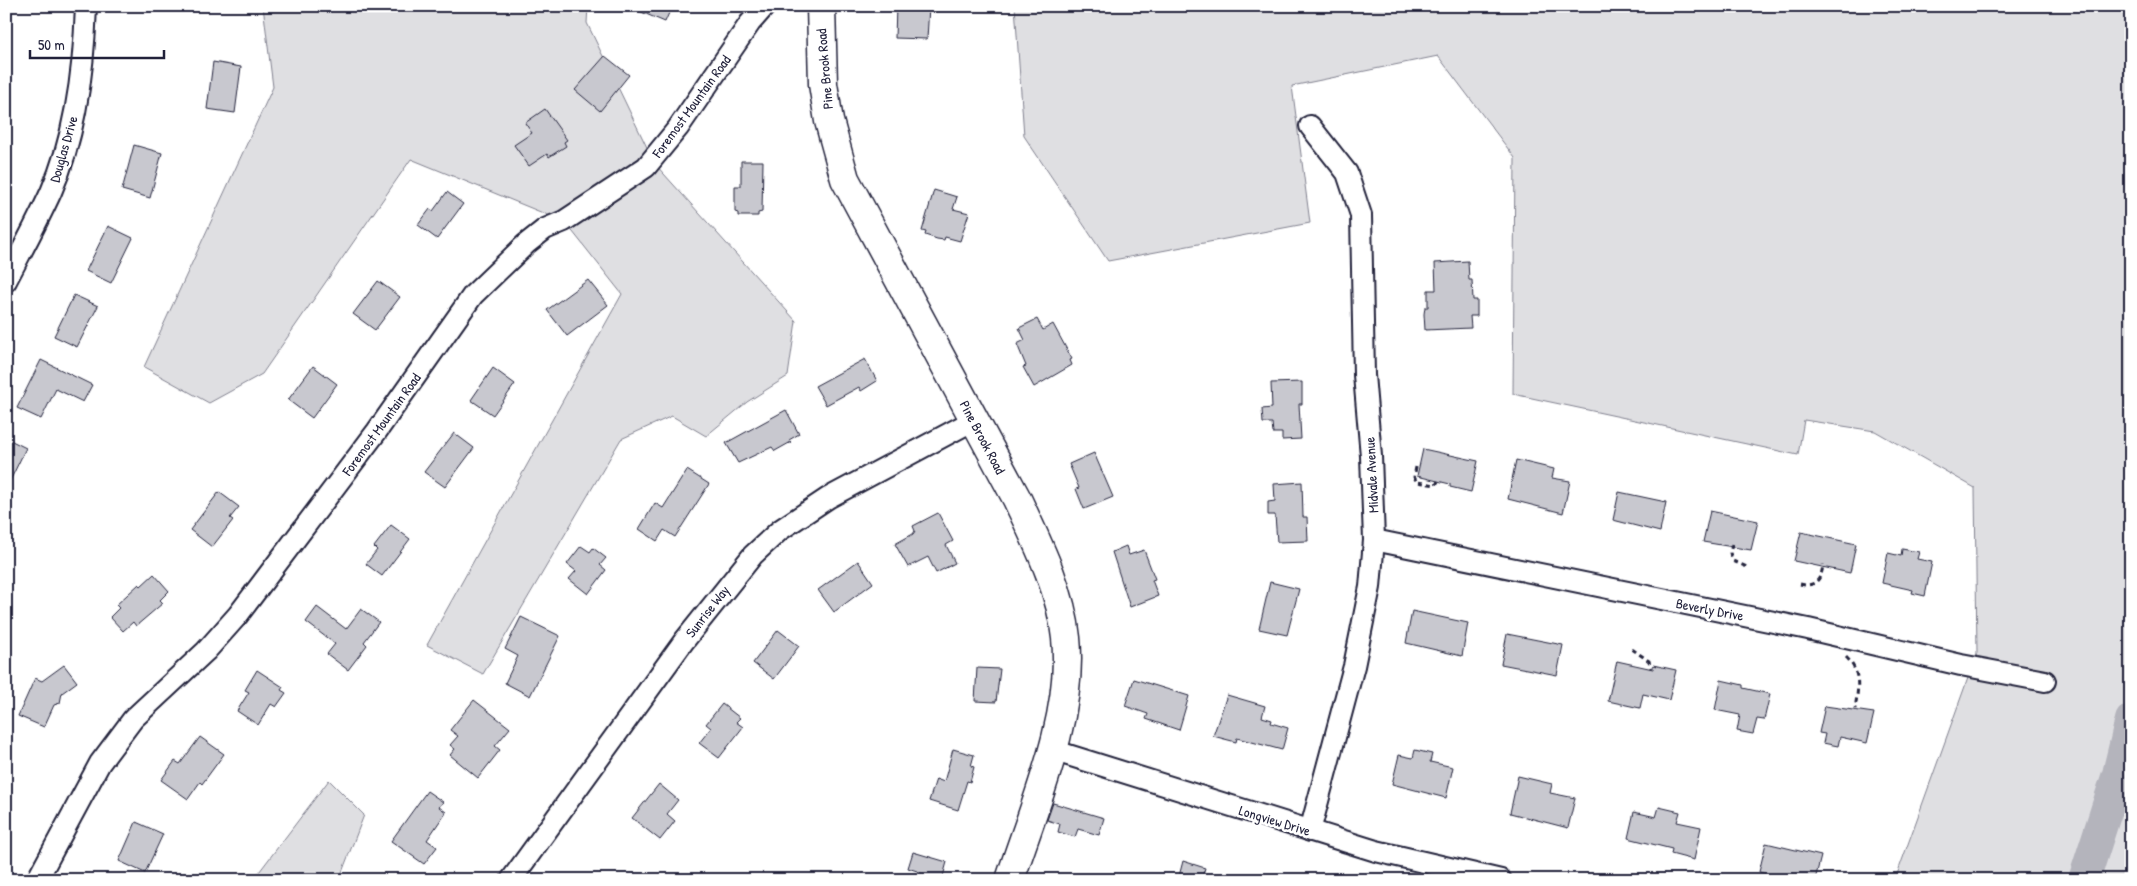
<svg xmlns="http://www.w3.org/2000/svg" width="2137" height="886" viewBox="0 0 2137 886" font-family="'Patrick Hand',sans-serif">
	<rect width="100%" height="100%" fill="#fff"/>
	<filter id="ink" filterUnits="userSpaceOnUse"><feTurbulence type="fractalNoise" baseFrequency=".02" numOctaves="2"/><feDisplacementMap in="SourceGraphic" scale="10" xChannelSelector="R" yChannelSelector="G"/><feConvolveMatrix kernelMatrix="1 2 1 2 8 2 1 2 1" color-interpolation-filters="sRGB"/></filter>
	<g filter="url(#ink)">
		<g fill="#dfdfe2" stroke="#80808e">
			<path d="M263,6H588L587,23L655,164L796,321L788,376L747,402L706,436L672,416L621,439L483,674L427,645L622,294L565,222L411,159L262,374L209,403L144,367L273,87Z"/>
			<path d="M1015,6H2131V880H1895L1977,653L1975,488L1875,431L1804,420L1798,455L1513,394L1515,158L1438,56L1292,86L1310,223L1108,261L1024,136Z"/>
			<path d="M329,780L364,815L339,880H253Z"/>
		</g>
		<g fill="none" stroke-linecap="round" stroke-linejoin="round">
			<path stroke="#b4b4bc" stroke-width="32" d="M2084,880L2118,774L2131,720"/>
		</g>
		<g fill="#c8c8cf" stroke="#22223b">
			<path d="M627,6H672L665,22Z"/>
			<path d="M896,6H929L927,39L895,38Z"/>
			<path d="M605,56L629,75L600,111L575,90Z"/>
			<path d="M213,62L241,67L235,113L207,109Z"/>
			<path d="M545,109L567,140L564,142L566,146L549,157L547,154L529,166L514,145L532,133L525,123Z"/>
			<path d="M134,145L162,153L150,198L122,190Z"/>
			<path d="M741,161H763L762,212L758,213V216H738V213L735,212V186H741Z"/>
			<path d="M934,190L957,197L953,209L969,213L960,241L945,237L944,240L937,239L925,235L926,232L922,231Z"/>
			<path d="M447,192L463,204L437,239L418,225L430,209L433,211Z"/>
			<path d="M108,226L133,238L111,283L86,271Z"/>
			<path d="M1468,261L1469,280H1472L1473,300H1477V316H1470L1471,328L1425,330L1424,314L1425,307H1428V290H1436L1435,263Z"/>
			<path d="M588,280L608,305L567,336L547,310Z"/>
			<path d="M378,281L400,297L375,330L353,314Z"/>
			<path d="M74,295L98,306L77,347L54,336Z"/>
			<path d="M1037,319L1043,330L1053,324L1072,359L1070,360L1072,365L1034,387L1023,367L1026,366L1017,344L1025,340L1019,328Z"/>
			<path d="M865,359L877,381L861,391L859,387L826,405L815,386Z"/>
			<path d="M41,360L92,385L83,402L56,389L41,419L17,408Z"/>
			<path d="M313,366L337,384L312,418L288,400Z"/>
			<path d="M493,368L515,384L493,415L471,400Z"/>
			<path d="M1302,382V404H1299L1301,439L1282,440V433H1273L1272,423H1263L1262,409L1272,408L1271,383Z"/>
			<path d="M786,410L799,434L789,440L791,442L775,451L772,447L738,463L726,443Z"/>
			<path d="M454,433L474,448L445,487L424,472Z"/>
			<path d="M6,438L26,448L6,489Z"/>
			<path d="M1423,449L1478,461L1471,492L1450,487V484L1417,476Z"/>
			<path d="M1094,453L1113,497L1084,509L1076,489L1079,488L1069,464Z"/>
			<path d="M1516,460L1554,469L1552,478L1570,481L1563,513L1508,499Z"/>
			<path d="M687,470L709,484L675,537L664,530L657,541L639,529L655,503L663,508Z"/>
			<path d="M1302,482L1303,517H1307L1308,541L1277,542L1275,515H1268V502L1275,501L1274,484Z"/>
			<path d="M219,492L239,507L230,518L233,520L212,547L190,530Z"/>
			<path d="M1619,492L1666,502L1660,532L1613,520Z"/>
			<path d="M1710,511L1758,521L1751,550L1703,542Z"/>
			<path d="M938,513L953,541L946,545L955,563L936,573L928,557L908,567L895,544L913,534L915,531L913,526Z"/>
			<path d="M391,525L410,539L382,576L366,564L377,550L374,547Z"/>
			<path d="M1801,532L1856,544L1850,573L1794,561Z"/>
			<path d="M581,546L590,552L593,548L606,558L600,565L606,570L588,594L569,579L576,571L567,564Z"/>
			<path d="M1126,546L1129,555L1144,550L1155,579L1152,580L1158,596L1130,607L1112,552Z"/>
			<path d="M1902,549L1919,552L1917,559L1932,562L1925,596L1912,593L1913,590L1882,583L1888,553L1901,556Z"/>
			<path d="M858,561L873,583L834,612L818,590Z"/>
			<path d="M154,574L169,591L160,600L163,603L136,626L133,622L123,631L110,617L119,608L116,605L139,584L141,586Z"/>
			<path d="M1270,582L1299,589L1287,635L1259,629Z"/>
			<path d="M317,607L346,629L361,609L379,622L364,642L367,645L348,670L327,654L335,644L306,622Z"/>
			<path d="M1412,611L1468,623L1462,656L1406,643Z"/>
			<path d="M521,617L560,636L530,696L505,683L518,656L505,649Z"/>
			<path d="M778,630L799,646L774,679L753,663Z"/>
			<path d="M1507,634L1563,645L1557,675L1501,664Z"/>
			<path d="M1617,661L1653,669V665L1676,670L1669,700L1643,694L1640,708L1608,701Z"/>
			<path d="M64,665L77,682L62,693L60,703L54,705L44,727L18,716L35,678L42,681Z"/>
			<path d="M977,668L1000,669L996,702L975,701Z"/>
			<path d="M257,670L283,687L281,690L286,693L276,707L271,704L258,725L237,711L249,692L245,690Z"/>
			<path d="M1134,679L1189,696L1179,730L1146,719L1148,714L1125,706Z"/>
			<path d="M1721,680L1743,685V688L1770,694L1764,720L1757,719L1753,734L1737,731L1740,715L1715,710Z"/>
			<path d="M1227,695L1265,706L1262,717L1272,720L1271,723L1288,728L1282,750L1237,738L1236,742L1213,736Z"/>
			<path d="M474,700L510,728L495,746L500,750L478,778L450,755L455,749L450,745L458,736L450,730Z"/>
			<path d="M722,704L740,718L736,722L743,727L719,758L699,743L711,728L706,724Z"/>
			<path d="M1825,706L1874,713L1867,743L1840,737L1838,746L1823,743L1825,734L1819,733Z"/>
			<path d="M200,737L224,754L202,784L200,782L188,799L161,780L175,761L180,764Z"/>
			<path d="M953,749L974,755L971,766L974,767L970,782L967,781L958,810L929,801L936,779L944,782Z"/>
			<path d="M1415,750L1432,754L1430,762L1453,767L1446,798L1392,784L1399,755L1413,758Z"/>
			<path d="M1518,776L1552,784L1550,793L1575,798L1568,828L1510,813Z"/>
			<path d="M659,784L678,800L667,814L675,821L660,840L632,818Z"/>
			<path d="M427,791L443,802L439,807L446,812L427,840L437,847L424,864L391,841Z"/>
			<path d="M1053,803L1104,818L1099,835L1078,829L1075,837L1058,832L1060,824L1047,820Z"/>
			<path d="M1659,807L1680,812L1677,822L1701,827L1694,860L1671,854L1672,849L1628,838L1634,812L1656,817Z"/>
			<path d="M136,822L163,834L145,873L119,861Z"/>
			<path d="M1766,843L1821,856L1815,880H1789L1759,872Z"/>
			<path d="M913,852L947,862L942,880H918L920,872L908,868Z"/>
			<path d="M1183,861L1205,868L1201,880H1178Z"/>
		</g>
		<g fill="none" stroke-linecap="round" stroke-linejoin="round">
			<defs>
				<g id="street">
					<path d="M6,281C21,252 37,223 51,192C76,135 84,68 86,6"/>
					<path d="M1374,540L1808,629L1961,665L2045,681"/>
					<path d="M1052,750L1376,851L1501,880"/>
					<path d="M1310,831L1354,666L1370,587L1374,540L1371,456L1364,375L1361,215L1347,173L1310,126"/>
					<path d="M37,880L100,763L133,719L206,651L238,615L377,431L473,295L526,244L545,229L564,221L646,167L678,128L750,23L765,6"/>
					<path d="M511,880L684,641L753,555L780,530L828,498L974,420"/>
				</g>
				<path id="secondary" d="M821,6L823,84L829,121L845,179L1017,499C1037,542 1061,589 1066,638C1074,716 1034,806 1010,880"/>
			</defs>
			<use href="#street" stroke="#22223b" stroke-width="24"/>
			<use href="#secondary" stroke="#22223b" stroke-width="31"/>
			<g stroke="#22223b" stroke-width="3" stroke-dasharray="5 4" stroke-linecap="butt">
				<path d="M1416,467L1414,477L1417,482L1436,485L1438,481"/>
				<path d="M1732,544L1730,553L1733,561L1747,567"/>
				<path d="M1800,584C1815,588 1822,579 1823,564"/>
				<path d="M1632,649L1649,661L1651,668"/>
				<path d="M1846,657C1862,673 1858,689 1855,709"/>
			</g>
			<use href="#street" stroke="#fff" stroke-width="20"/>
			<use href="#secondary" stroke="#fff" stroke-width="28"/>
		</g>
	</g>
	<g text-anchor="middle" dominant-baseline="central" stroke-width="5" stroke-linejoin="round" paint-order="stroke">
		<g font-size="14" fill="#22223b" stroke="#fff">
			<text transform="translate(824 69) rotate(-95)">Pine Brook Road</text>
			<text transform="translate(691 106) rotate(-54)">Foremost Mountain Road</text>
			<text transform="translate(63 149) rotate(-74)">Douglas Drive</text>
			<text transform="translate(381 424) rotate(-54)">Foremost Mountain Road</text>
			<text transform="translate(983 437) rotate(62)">Pine Brook Road</text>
			<text transform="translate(1371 475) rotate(-93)">Midvale Avenue</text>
			<text transform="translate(1710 609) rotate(11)">Beverly Drive</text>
			<text transform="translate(707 611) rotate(-52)">Sunrise Way</text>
			<text transform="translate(1275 820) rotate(17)">Longview Drive</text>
		</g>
	</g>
	<rect width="2137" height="886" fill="none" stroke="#fff" stroke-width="25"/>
	<rect x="12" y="12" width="2112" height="861" fill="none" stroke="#22223b" stroke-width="2" filter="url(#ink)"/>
	<path d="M30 50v8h134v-8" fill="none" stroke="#22223b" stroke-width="2.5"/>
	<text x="38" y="50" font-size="15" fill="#22223b" stroke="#ffffff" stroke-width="4" paint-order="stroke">50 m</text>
</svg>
